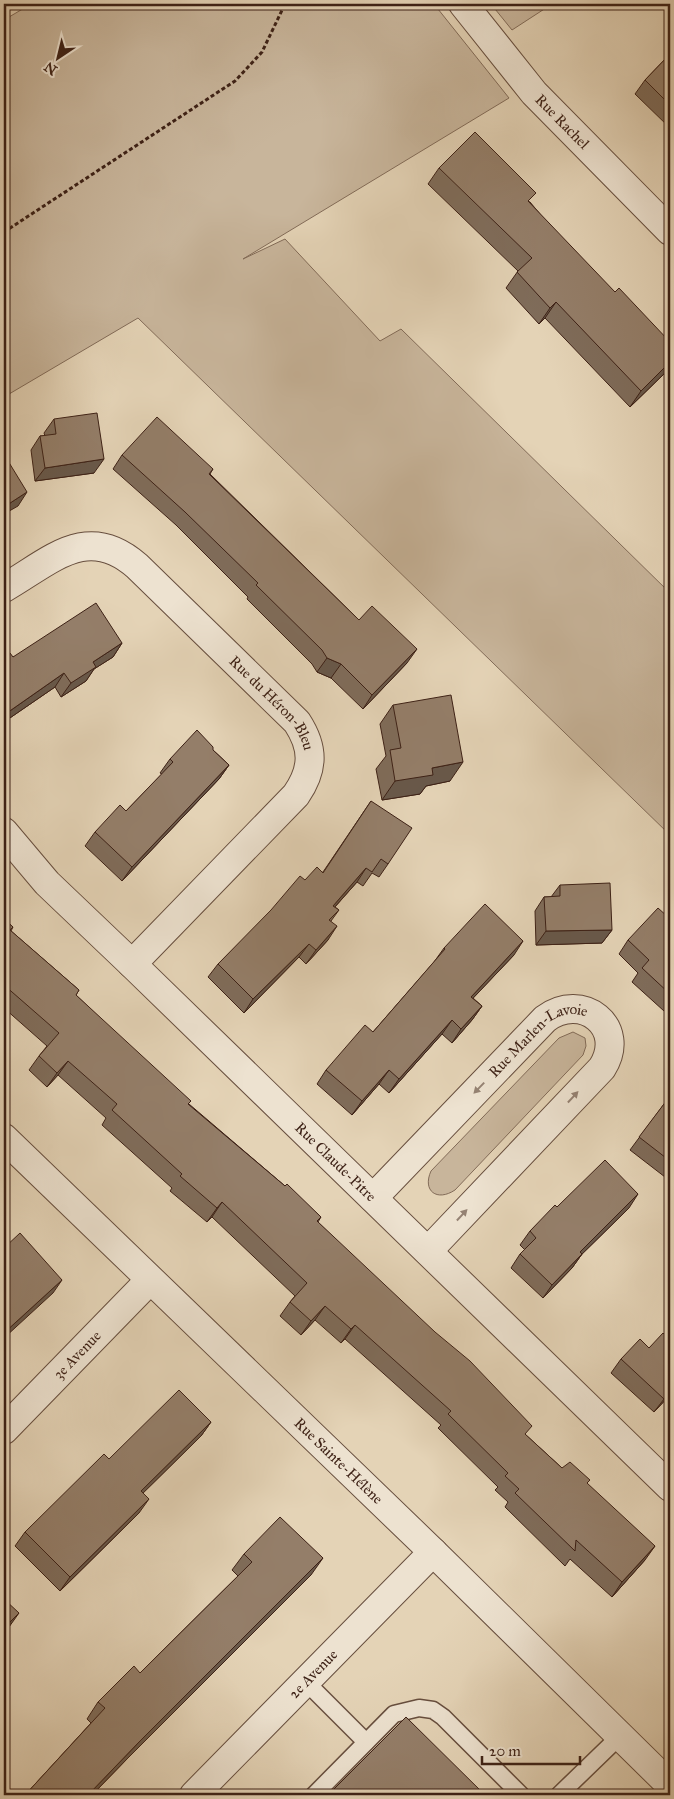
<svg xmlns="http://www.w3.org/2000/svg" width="674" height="1799" viewBox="0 0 674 1799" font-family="'IM FELL Great Primer',serif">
	<rect width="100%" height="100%" fill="#e4d3b6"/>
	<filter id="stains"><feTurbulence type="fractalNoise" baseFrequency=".004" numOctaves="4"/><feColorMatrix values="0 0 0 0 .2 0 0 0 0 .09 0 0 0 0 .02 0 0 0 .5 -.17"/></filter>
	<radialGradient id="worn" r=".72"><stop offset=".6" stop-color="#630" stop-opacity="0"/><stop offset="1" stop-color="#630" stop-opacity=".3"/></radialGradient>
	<g fill="#c8b59b" stroke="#826b58">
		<path d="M31,4H434L509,98L243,259L285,239L380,341L401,329L670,593V835L138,318L4,397V20Z"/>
		<path d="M491,4H552L512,30Z"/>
		<path d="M573,1032L585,1038L586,1046L583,1055L455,1190C437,1202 422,1191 431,1171L559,1038Z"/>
	</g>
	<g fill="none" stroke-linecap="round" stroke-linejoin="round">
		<defs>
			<g id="lane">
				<path d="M306,1682L366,1742"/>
				<path d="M314,1795L394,1714L419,1708L433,1710L443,1717L521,1795"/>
				<path d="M559,1795L621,1735"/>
			</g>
			<g id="street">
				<path id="s1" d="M463,4L534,93L670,231"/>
				<path id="s2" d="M4,588C51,561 87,522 137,566L297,722C314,748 314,769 296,795L132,964"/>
				<path id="s3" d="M4,832L47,883L132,964L670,1487"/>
				<path id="s4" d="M4,1138L433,1552L670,1785"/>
				<path id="s5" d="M373,1198L545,1019C582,991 628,1027 602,1068L428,1251"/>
				<path id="s6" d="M4,1430L150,1280"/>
				<path id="s7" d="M194,1795L433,1552"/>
			</g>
		</defs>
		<use href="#lane" stroke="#674e3e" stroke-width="19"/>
		<use href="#street" stroke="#674e3e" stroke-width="30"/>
		<path stroke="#3d2116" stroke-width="3" stroke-dasharray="4 2.5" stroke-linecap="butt" d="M4,232L235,81L262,52L285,4"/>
		<use href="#lane" stroke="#ede2d0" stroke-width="16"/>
		<use href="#street" stroke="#ede2d0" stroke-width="28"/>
	</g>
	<g fill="#7f6c5a" stroke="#3d2116">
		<path d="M670,54V128L635,94L645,80Z"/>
		<path d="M439,168L530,202L669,369L630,407L545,318L539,324L506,288L518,271L428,184Z"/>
		<path d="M54,419L94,473L35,481L31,450L40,436H45L44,433Z"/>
		<path d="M122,455L213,469L210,474L359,620L407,663L363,709L331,678L317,672L312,664L247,599L248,597L176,525L113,469Z"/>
		<path d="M122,643L113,657L94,669L86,681L61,697L55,687L4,722V657H13Z"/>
		<path d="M393,705L450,781L426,786L420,794L382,800L376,769L386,756L380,724Z"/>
		<path d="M213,750L229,765L219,779L122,881L85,846L95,832L126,811L162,774L160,773L170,759Z"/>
		<path d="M371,801L388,864L379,877L372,873L363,886L357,882L335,907L339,910L331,921L328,940L306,964L299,957L244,1013L208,977L218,964L305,880L323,872Z"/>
		<path d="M560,885L612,930L602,943L536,945L535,911L544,897H551Z"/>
		<path d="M670,914V1004L664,1011L632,982L638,973L619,954L628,940L668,917Z"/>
		<path d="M4,919L13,927L11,931L79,990L76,995L189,1104L285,1186L321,1217L318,1222L526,1435L562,1468L587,1484L645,1560L612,1597L570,1559L565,1566L505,1507L508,1502L495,1490L498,1487L438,1428L441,1425L345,1339L341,1343L315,1320L301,1335L280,1316L290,1302L295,1296L212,1217L207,1222L170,1191L172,1188L102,1125L106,1118L58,1075L47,1087L29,1070L39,1056L47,1046L4,1008Z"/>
		<path d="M444,948L514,955L473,998L482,1006L472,1020L452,1043L442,1034L389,1093L379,1084L352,1115L317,1084L326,1070L373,1032L434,962Z"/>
		<path d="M670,1096V1170L665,1177L630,1150Z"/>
		<path d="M557,1207L629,1208L582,1254L572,1268L543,1298L511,1268L520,1254L525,1250L520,1245L530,1231Z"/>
		<path d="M670,1329V1395L654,1412L611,1373L621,1359L649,1348L665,1335Z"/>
		<path d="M211,1422L201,1436L143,1493L139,1513L60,1591L15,1546L25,1532L109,1459Z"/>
		<path d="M244,1554L311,1575L127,1759L92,1795H25L91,1723L87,1719L98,1702L140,1673L238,1576L232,1570Z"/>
	</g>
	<g fill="#68584a" stroke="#3d2116">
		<path d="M556,302L545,318L539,324L550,308Z"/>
		<path d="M670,362V367L669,369L630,407L641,391Z"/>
		<path d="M104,459L94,473L35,481L45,468Z"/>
		<path d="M27,492L18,506L4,514V507Z"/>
		<path d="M122,643L113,657L94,669L86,681L61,697L71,683L93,662Z"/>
		<path d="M417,649L407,663L363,709L372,695Z"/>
		<path d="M327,658L341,664L331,678L317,672Z"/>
		<path d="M64,673L55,687L4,722V715Z"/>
		<path d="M463,762L450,781L426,786L420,794L382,800L395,781L432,768Z"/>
		<path d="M229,765L219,779L122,881L132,867Z"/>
		<path d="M366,868L357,882L324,919L333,906Z"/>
		<path d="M337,926L328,940L306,964L316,950Z"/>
		<path d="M612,930L602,943L536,945L546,931Z"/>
		<path d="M523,941L514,955L461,1011L471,997Z"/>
		<path d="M309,944L299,957L244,1013L253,999Z"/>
		<path d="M482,1006L472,1020L452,1043L461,1029Z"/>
		<path d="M452,1020L442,1034L389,1093L399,1079Z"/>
		<path d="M68,1061L58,1075L47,1087L57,1073Z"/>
		<path d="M389,1070L379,1084L352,1115L362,1101Z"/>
		<path d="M638,1194L629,1208L570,1266L580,1252Z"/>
		<path d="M222,1202L212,1217L207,1222L217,1208Z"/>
		<path d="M582,1254L572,1268L543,1298L552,1285Z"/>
		<path d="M62,1280L53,1293L4,1338V1333Z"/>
		<path d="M325,1306L315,1320L301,1335L311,1321Z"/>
		<path d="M355,1325L345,1339L341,1343L351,1329Z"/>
		<path d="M670,1392V1395L654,1412L664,1399Z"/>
		<path d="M211,1422L201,1436L131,1505L141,1491Z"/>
		<path d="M149,1499L139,1513L60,1591L70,1577Z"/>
		<path d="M655,1546L645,1560L612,1597L622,1582Z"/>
		<path d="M323,1558L311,1575L127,1759L92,1795H88L139,1742Z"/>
		<path d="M19,1613L9,1627L4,1632V1628Z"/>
	</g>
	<g fill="#947e69" stroke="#3d2116">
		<path d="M670,54V105L645,80Z"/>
		<path d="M475,132L536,193L528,201L615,292L619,288L670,342V362L641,391L556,302L550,308L517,272L532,258L439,168Z"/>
		<path d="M97,413L104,459L45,468L40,436L56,434L54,419Z"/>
		<path d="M157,417L213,469L209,474L359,620L372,606L417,649L372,695L341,664L327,658L322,650L256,585L258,583L185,512L122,455Z"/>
		<path d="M5,456L27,492L4,507V457Z"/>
		<path d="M96,603L122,643L93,662L96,667L71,683L64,673L4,715V657L10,653L13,657Z"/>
		<path d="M451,695L463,762L432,768L433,775L395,781L390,750L401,748L393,705Z"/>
		<path d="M197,730L213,747V750L229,765L132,867L95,832L120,805L126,811L173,762L170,759Z"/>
		<path d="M371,801L412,828L388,864L381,859L372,872L366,868L333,906L339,910L329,920L337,926L316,950L309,944L253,999L218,964L271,910L300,876L305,880L317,867L323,873Z"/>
		<path d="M610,883L612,930L546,931L544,897L560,896V885Z"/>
		<path d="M485,904L523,941L471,997L482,1006L461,1029L452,1020L399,1079L389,1070L362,1101L326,1070L365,1025L373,1032L445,949L444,948Z"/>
		<path d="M658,908L668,917L670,914V994L642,968L649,960L628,940Z"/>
		<path d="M4,919L13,927L10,930L79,990L76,995L191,1101L188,1104L285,1186L287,1184L321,1217L317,1221L435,1332L470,1361L532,1426L525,1434L562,1468L570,1462L590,1480L587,1483L655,1546L622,1582L576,1540L575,1551L515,1493L519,1489L505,1476L508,1473L448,1414L451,1411L355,1325L351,1329L325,1306L311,1321L290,1302L307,1283L222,1202L217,1208L180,1176L182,1174L112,1110L117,1104L68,1061L57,1073L39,1056L59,1033L4,985Z"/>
		<path d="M670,1096V1161L639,1137Z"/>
		<path d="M605,1160L638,1194L580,1252L582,1254L552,1285L520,1254L536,1238L530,1231L555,1205L557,1207Z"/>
		<path d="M20,1233L62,1280L4,1333V1248Z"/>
		<path d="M670,1329V1392L664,1399L621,1359L640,1339L649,1348L663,1333L665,1335Z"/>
		<path d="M179,1390L211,1422L141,1491L149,1499L70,1577L25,1532L104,1454L109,1459Z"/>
		<path d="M280,1517L323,1558L139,1742L88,1795H25L105,1708L98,1702L134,1666L140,1673L252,1562L244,1554Z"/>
		<path d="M4,1599L19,1613L4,1628Z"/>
		<path d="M406,1717L485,1795H328Z"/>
	</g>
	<defs><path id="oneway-solid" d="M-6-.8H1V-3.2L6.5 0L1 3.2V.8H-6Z" transform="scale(1.25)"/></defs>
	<g fill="#958273">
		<use href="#oneway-solid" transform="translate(479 1088) rotate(134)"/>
		<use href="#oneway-solid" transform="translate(573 1097) rotate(-47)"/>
		<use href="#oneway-solid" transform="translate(462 1215) rotate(-47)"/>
	</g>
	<g text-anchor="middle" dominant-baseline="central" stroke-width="4.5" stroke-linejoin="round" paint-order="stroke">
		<g font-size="15" fill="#3d2116" stroke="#ede2d0">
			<text stroke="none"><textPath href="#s1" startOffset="154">Rue Rachel</textPath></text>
			<text stroke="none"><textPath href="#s2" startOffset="342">Rue du Héron-Bleu</textPath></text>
			<text stroke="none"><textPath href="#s5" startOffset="232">Rue Marlen-Lavoie</textPath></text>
			<text stroke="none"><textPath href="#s3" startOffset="468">Rue Claude-Pitre</textPath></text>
			<text stroke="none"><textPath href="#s6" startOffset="105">3e Avenue</textPath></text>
			<text stroke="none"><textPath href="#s4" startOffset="465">Rue Sainte-Hélène</textPath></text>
			<text stroke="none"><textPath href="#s7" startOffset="170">2e Avenue</textPath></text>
		</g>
	</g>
	<rect width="674" height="1799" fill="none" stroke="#e4d3b6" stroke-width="20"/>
	<rect x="5" y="5" width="664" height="1789" fill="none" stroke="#3d2116" stroke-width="2.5"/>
	<rect x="10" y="10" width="654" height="1779" fill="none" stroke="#3d2116"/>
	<g transform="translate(58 58) rotate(215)" stroke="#ede2d0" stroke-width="4" paint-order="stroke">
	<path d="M0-4L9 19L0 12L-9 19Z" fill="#3d2116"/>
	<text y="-8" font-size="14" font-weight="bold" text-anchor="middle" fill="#3d2116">N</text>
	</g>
	<path d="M482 1756v8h98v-8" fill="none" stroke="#3d2116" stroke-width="2.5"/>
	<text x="489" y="1756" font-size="15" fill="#3d2116" stroke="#ede2d0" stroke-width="4" paint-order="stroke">20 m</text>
	<rect width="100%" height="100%" filter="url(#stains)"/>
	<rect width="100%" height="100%" fill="url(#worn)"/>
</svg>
